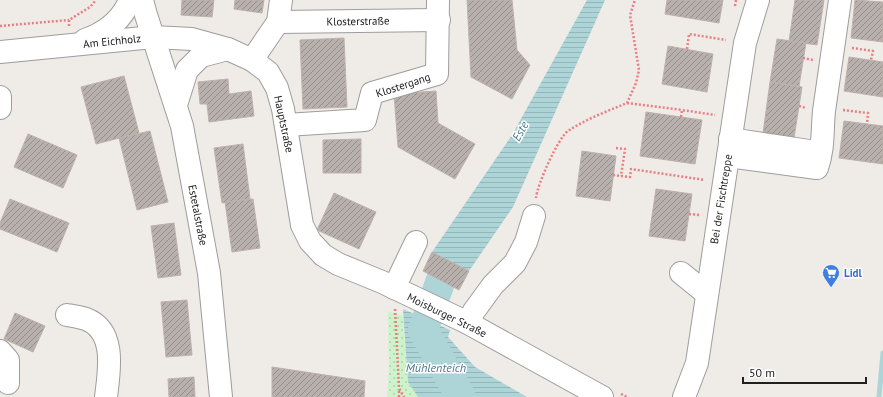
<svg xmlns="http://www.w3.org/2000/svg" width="883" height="397" viewBox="0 0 883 397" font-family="'PT Sans',sans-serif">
	<defs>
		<pattern id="park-dots" width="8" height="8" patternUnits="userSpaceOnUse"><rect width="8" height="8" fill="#cdf3ca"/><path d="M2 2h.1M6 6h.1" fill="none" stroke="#b0d0ad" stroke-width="1.8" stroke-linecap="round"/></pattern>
		<pattern id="water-rules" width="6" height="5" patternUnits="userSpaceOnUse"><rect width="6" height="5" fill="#add4d7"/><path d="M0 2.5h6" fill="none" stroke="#95b6b8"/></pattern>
		<pattern id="building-hatch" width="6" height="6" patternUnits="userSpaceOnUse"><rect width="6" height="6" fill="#b8b0ad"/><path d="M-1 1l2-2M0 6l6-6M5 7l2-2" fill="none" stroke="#958f8c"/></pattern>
	</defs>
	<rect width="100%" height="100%" fill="#efebe7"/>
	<path fill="url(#park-dots)" d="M388,311L403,316L408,382L418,397H387L389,370Z"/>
	<g fill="url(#water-rules)">
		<path d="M587,0H605L513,207L469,271L432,252L512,135Z"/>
		<path d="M403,309L450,330L448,337L475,367L527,397H418L408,382Z"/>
	</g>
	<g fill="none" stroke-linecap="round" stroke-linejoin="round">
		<path stroke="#add4d7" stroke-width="5" d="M879,397L883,353"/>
		<path stroke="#add4d7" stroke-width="30" d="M441,280L423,330L461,397"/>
	</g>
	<g fill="url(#building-hatch)" stroke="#bfb1ab">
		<path d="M182,0H214L212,17L181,15Z"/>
		<path d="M235,0H264L262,13L234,9Z"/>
		<path d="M467,0H512L517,50L530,65L512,99L471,77Z"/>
		<path d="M667,0H723L719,23L665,14Z"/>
		<path d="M795,0H824L817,45L789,41Z"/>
		<path d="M855,0L883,2V42L851,38Z"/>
		<path d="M344,38L347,107L303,109L300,40Z"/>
		<path d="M777,39L806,43L799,86L770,82Z"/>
		<path d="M668,46L713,54L707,92L662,84Z"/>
		<path d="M849,57L883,62V97L844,91Z"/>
		<path d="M124,76L139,133L96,144L81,87Z"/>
		<path d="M228,79L229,94L251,91L254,116L209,122L207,104H200L198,82Z"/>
		<path d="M770,82L802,87L794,138L763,133Z"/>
		<path d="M436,91L438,123L475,144L455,179L398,147L394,94Z"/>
		<path d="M646,112L702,120L695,164L640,156Z"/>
		<path d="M844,121L883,126V164L839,158Z"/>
		<path d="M150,131L168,202L137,210L119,138Z"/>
		<path d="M28,134L77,155L63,188L14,167Z"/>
		<path d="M361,139V173H323V140Z"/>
		<path d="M243,144L250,199L222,203L214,148Z"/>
		<path d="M582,151L616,156L610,201L576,196Z"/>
		<path d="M656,189L692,194L685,241L649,236Z"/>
		<path d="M334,193L376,212L359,249L317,230Z"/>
		<path d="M10,199L69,223L57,252L0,229V223Z"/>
		<path d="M253,199L260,248L232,252L225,202Z"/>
		<path d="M174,223L181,275L158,278L151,226Z"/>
		<path d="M432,252L469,271L459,290L423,271Z"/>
		<path d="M187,300L192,355L166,357L161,302Z"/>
		<path d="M15,313L45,326L33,352L4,339Z"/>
		<path d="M272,367L365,381L364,397H272Z"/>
		<path d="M194,377L195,397H169L168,379Z"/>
	</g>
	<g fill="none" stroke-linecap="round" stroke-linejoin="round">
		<defs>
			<g id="minor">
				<path d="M142,0L146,15L182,126L209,273L221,397"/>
				<path d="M278,22L439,20"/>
				<path d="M85,40C105,33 122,20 130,0"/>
				<path d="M0,52L153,37L192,39L228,49L252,60L268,72L277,88L283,109L302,225L310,241L323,255L338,264L382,282L468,323L602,397"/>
				<path d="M252,60L278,22L281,0"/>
				<path d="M0,97V108"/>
				<path d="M176,105L187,70L201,56L228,49"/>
				<path d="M286,125L365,120L372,93L437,74L438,0"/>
				<path d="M730,139L809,151"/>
				<path d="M728,156L817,168C824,148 822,131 824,111L840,0"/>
				<path d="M681,273L707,294"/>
				<path d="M394,288L416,242"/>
				<path d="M67,315C73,316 80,317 86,319C117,331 109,372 106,397"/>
				<path d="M468,323L474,311L493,285L515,263L526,242L534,216"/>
				<path d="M0,351L8,360V383"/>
				<path d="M684,397L697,363L745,43L758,0"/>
			</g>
		</defs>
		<use href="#minor" stroke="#9d9d9d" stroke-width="24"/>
		<g stroke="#e97e83" stroke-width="2.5" stroke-dasharray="2 2" stroke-linecap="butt">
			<path d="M735,6L736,0"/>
			<path d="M0,26L69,20"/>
			<path d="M69,26V20L90,7L96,0"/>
			<path d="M852,48L873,51L871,60"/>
			<path d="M687,49L689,34L726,40"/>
			<path d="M803,58L813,60"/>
			<path d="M627,103L682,110"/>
			<path d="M799,106L806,108"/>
			<path d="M843,110L868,113L867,124"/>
			<path d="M681,117L682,110L715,115"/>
			<path d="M616,148L625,149L621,176"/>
			<path d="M613,175L630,177L631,169L705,180"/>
			<path d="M536,198C537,185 558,138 568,131C586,119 608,111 627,103L636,83L639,70L630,15L635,0"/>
			<path d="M689,214L700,215"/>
			<path d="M395,309L399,388L404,397"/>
			<path d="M621,394L627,397"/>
			<path d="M399,397V390"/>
		</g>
		<use href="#minor" stroke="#fff" stroke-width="22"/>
	</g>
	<defs>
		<symbol id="supermarket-pin" viewBox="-11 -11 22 30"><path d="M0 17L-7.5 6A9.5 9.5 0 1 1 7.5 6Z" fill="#3f7fe0" stroke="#fff"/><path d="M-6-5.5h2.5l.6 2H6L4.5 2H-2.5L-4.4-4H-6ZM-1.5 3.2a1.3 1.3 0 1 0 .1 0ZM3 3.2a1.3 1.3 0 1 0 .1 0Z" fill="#fff"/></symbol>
	</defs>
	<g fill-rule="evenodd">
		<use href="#supermarket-pin" x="821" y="263" width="20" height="27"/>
	</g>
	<g text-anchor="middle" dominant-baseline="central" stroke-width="3" stroke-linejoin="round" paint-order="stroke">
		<g font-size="11" fill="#202020" stroke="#fff">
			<text transform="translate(358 21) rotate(-1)">Klosterstraße</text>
			<text transform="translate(112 41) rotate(-6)">Am Eichholz</text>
			<text transform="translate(403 85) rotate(-18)">Klostergang</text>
			<text transform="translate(284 124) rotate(78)">Hauptstraße</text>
			<text transform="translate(721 199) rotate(-81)">Bei der Fischtreppe</text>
			<text transform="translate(198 215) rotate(79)">Estetalstraße</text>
			<text transform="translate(447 315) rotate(26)">Moisburger Straße</text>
		</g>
		<g font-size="11" font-weight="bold" fill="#366cbe" stroke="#fff" text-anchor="start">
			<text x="844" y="273">Lidl</text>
		</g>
		<g font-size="12" font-style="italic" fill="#4c778e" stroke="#fff">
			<text transform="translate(520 131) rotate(-61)">Este</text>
			<text x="436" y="367">Mühlenteich</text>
		</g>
	</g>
	<path d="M743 377v6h123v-6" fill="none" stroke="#202020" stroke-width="2"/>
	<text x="749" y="377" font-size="12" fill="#202020" stroke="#ffffff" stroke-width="3" paint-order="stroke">50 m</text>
</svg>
